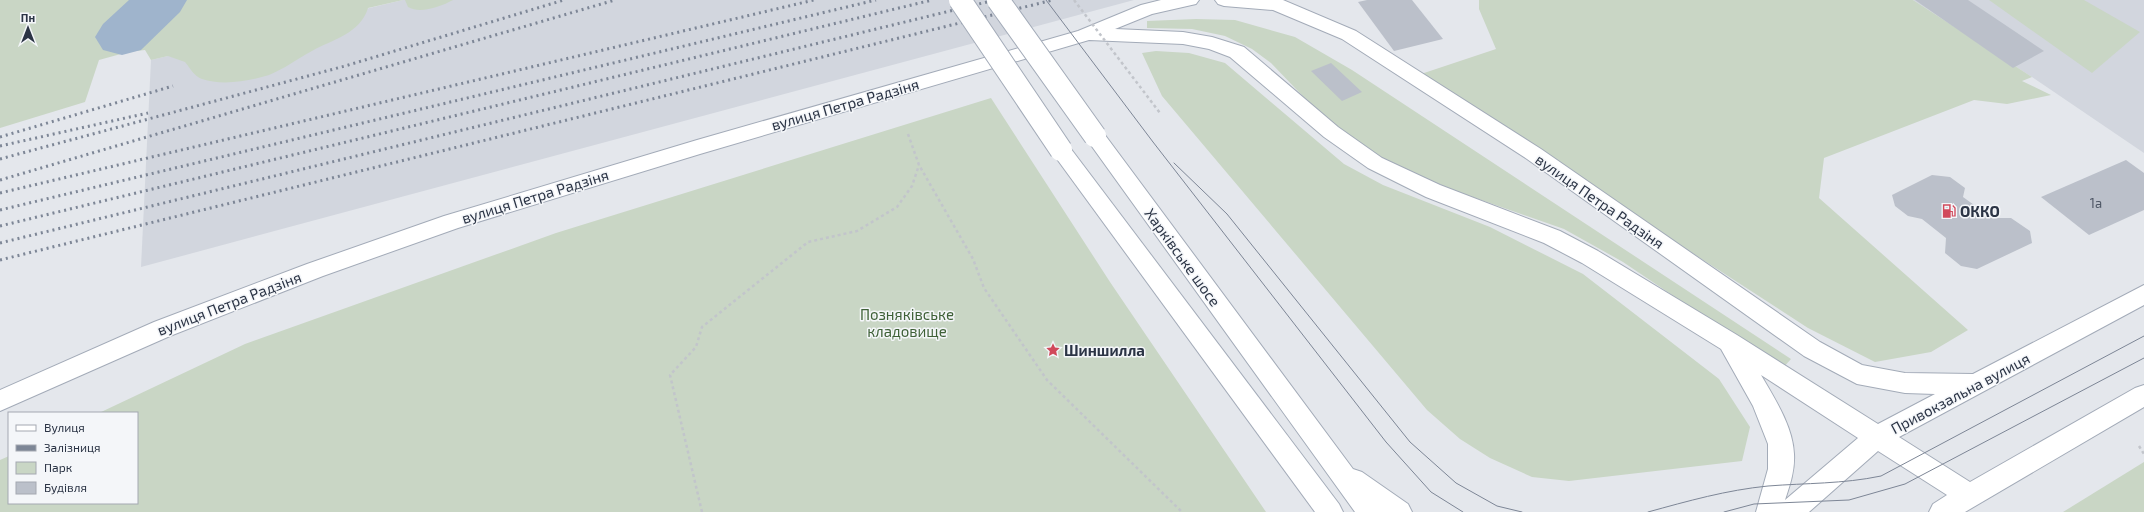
<svg xmlns="http://www.w3.org/2000/svg" width="2144" height="512" viewBox="0 0 2144 512" font-family="'Exo 2',sans-serif">
	<rect width="100%" height="100%" fill="#e4e7ec"/>
	<g fill="#d2d6de">
		<path d="M403,0H1134L141,267L151,60Z"/>
		<path d="M1913,0H2144V153L2032,77Z"/>
	</g>
	<g fill="#c9d6c5">
		<path d="M0,0H403L368,8C360,34 333,39 312,51C297,59 284,69 269,75C250,81 222,86 202,79C194,76 190,68 185,62L168,56L151,60L145,50L128,52L99,60L85,102L0,128Z"/>
		<path d="M405,0H453C440,7 420,14 408,7Z"/>
		<path d="M1479,0H1913L2032,77L2022,81L2051,95L2007,104L1974,100L1824,158L1819,198L1968,330L1931,352L1875,362L1808,328L1418,75L1496,49L1479,9Z"/>
		<path d="M1989,0H2084L2140,32L2092,73Z"/>
		<path d="M1196,19L1235,20L1295,37L1352,70L1791,359L1782,369L1623,262L1564,229L1410,175L1378,159L1319,113L1271,63L1252,49L1225,36L1192,29L1147,28V21Z"/>
		<path d="M1156,51L1189,53L1225,63L1344,164L1383,185L1490,227L1583,274L1719,379L1750,427L1742,461L1569,481L1532,477L1490,458L1460,439L1427,410L1162,96L1142,53Z"/>
		<path d="M991,98L1110,282L1266,512H0V460L9,456V503H137V413H99L245,344L556,233Z"/>
		<path d="M2144,462V512H2063Z"/>
	</g>
	<g fill="none" stroke-linecap="round" stroke-linejoin="round">
		<path fill="#9fb4cc" fill-rule="evenodd" d="M129,0H187L180,12L141,50L122,55L103,50L95,37L103,24Z"/>
	</g>
	<g fill="#bbc0ca">
		<path d="M1367,0H1412L1443,39L1394,51L1358,2Z"/>
		<path d="M1915,0H1968L2044,51L2013,68Z"/>
		<path d="M1331,63L1362,92L1342,101L1311,71Z"/>
		<path d="M2126,160L2144,173V210L2089,235L2041,197Z"/>
		<path d="M1932,175L1950,177L1965,188L1963,197L1992,218H2011L2030,231L2032,243L1977,269L1961,266L1945,253L1946,238L1922,219L1908,216L1895,206L1892,195Z"/>
	</g>
	<g fill="none" stroke-linecap="round" stroke-linejoin="round">
		<defs>
			<g id="major">
				<path d="M1161,0H1199L1196,4L1152,14L1115,29L1183,32L1212,37L1244,47L1338,127L1382,158L1440,185L1560,231L1598,251L1737,335L1878,424L1935,394L1905,393L1857,384L1804,356L1527,159L1342,39L1273,10L1224,6L1218,4L1215,0H1283L1356,31L1541,149L1820,342L1862,365L1905,373L1973,374L2144,285V305L1899,437L1970,482L2135,388L2144,385V407L1965,512H1929L1933,504L1947,495L1878,451L1809,512H1756L1768,469V444L1753,406L1721,349L1582,263L1544,243L1426,197L1368,168L1324,137L1230,57L1209,49L1183,44L1089,40L700,154L458,228L323,276L170,336L0,411V390L154,322L307,264L444,216L697,140L1078,31L1141,5ZM1761,375L1858,438L1785,500C1790,485 1795,470 1794,454C1793,427 1775,399 1761,375Z"/>
				<path d="M1095,129L1102,131L1353,469L1362,472L1408,504L1412,512H1355L1088,141L1085,136L1088,131Z"/>
				<path d="M1061,143L1068,145L1339,504L1343,512H1315L1054,155L1051,150L1054,145Z"/>
			</g>
		</defs>
		<use href="#major" stroke="#a3abb8" stroke-width="2"/>
		<g stroke="#c2c5cb" stroke-width="2.5" stroke-dasharray="3 3" stroke-linecap="butt">
			<path d="M908,134L919,165L973,259L984,288L1047,380L1182,512"/>
			<path d="M2139,446L2144,454"/>
			<path d="M702,512L670,375L696,347L702,327L808,242L857,231L897,207L912,186L919,165"/>
		</g>
		<use href="#major" fill="#fff" fill-rule="evenodd"/>
		<g stroke="#7d8696" stroke-width="1">
			<path d="M1046,0L1153,142L1386,442L1431,492L1463,512"/>
			<path d="M1174,163L1227,214L1410,442L1456,483L1497,506L1522,512"/>
			<path d="M1648,512C1688,501 1727,490 1768,486C1806,483 1843,484 1881,476L2144,336"/>
			<path d="M1724,512L1754,504L1849,500L1905,484L2144,358"/>
		</g>
		<g stroke="#7d8696" stroke-width="3" stroke-dasharray="2 4" stroke-linecap="butt">
			<path d="M0,137L173,86"/>
			<path d="M0,146L148,113"/>
			<path d="M0,159L345,66L564,0"/>
			<path d="M0,180L615,0"/>
			<path d="M0,193L814,0"/>
			<path d="M0,210L876,0"/>
			<path d="M0,226L932,0"/>
			<path d="M0,243L995,0"/>
			<path d="M0,260L1053,0"/>
		</g>
		<defs>
			<g id="major-bridge">
				<path d="M960,0L1061,150"/>
				<path d="M998,0L1095,136"/>
			</g>
		</defs>
		<use href="#major-bridge" stroke="#a3abb8" stroke-width="24" stroke-linecap="butt"/>
		<path stroke="#c2c5cb" stroke-width="2.5" stroke-dasharray="3 3" stroke-linecap="butt" d="M1074,0L1160,113"/>
		<use href="#major-bridge" stroke="#fff" stroke-width="22"/>
	</g>
	<defs>
		<symbol id="fuel-bare" viewBox="-9 -9 18 18"><path d="M-5.5-6h7V0h2V4h1.3V-2.5L3-4.5l.8-.8L6-3V5H2.5V1h-1V6h-7ZM-4.2-4.7v3.2H.2V-4.7Z" fill="#d1495b" stroke="#f4f6f9" stroke-width="2.5" paint-order="stroke"/></symbol>
		<symbol id="sight-bare" viewBox="-9 -9 18 18"><path d="M0-6L1.8-2.2L6-1.7L2.9 1.2L3.7 5.4L0 3.3L-3.7 5.4L-2.9 1.2L-6-1.7L-1.8-2.2Z" fill="#d1495b" stroke="#f4f6f9" stroke-width="2.5" paint-order="stroke"/></symbol>
	</defs>
	<g fill-rule="evenodd">
		<use href="#fuel-bare" x="1939" y="201" width="20" height="20"/>
		<use href="#sight-bare" x="1043" y="340" width="20" height="20"/>
	</g>
	<g text-anchor="middle" dominant-baseline="central" stroke-width="3" stroke-linejoin="round" paint-order="stroke">
		<g font-size="13" fill="#4f5766">
			<text x="2096" y="203">1а</text>
		</g>
		<g font-size="15" fill="#2b3445" stroke="#f4f6f9">
			<text transform="translate(845 104) rotate(-16)">вулиця Петра Радзіня</text>
			<text transform="translate(535 196) rotate(-17)">вулиця Петра Радзіня</text>
			<text transform="translate(1600 201) rotate(35)">вулиця Петра Радзіня</text>
			<text transform="translate(1183 257) rotate(54)">Харківське шосе</text>
			<text transform="translate(229 303) rotate(-21)">вулиця Петра Радзіня</text>
			<text transform="translate(1960 393) rotate(-28)">Привокзальна вулиця</text>
		</g>
		<g font-size="15" font-weight="bold" fill="#2b3445" stroke="#f4f6f9" text-anchor="start">
			<text x="1960" y="211">ОККО</text>
			<text x="1064" y="350">Шиншилла</text>
		</g>
		<g font-size="15" fill="#3f6138" stroke="#f4f6f9">
			<text x="907" y="314">Позняківське<tspan x="907" dy="17">кладовище</tspan></text>
		</g>
	</g>
	<rect x="8" y="412" width="130" height="92" fill="#f4f6f9" stroke="#a4a8b1"/>
	<rect x="16" y="425" width="20" height="6" fill="#ffffff" stroke="#a4a8b1"/>
	<text x="44" y="432" font-size="12" fill="#2b3445">Вулиця</text>
	<rect x="16" y="445" width="20" height="6" fill="#7d8696" stroke="#a4a8b1"/>
	<text x="44" y="452" font-size="12" fill="#2b3445">Залізниця</text>
	<rect x="16" y="462" width="20" height="12" fill="#c9d6c5" stroke="#a4a8b1"/>
	<text x="44" y="472" font-size="12" fill="#2b3445">Парк</text>
	<rect x="16" y="482" width="20" height="12" fill="#bbc0ca" stroke="#a4a8b1"/>
	<text x="44" y="492" font-size="12" fill="#2b3445">Будівля</text>
	<g transform="translate(28 28)" stroke="#f4f6f9" stroke-width="3" paint-order="stroke">
	<path d="M0-3L7 15L0 10L-7 15Z" fill="#2b3445"/>
	<text y="-6" font-size="11" font-weight="bold" text-anchor="middle" fill="#2b3445">Пн</text>
	</g>
</svg>
